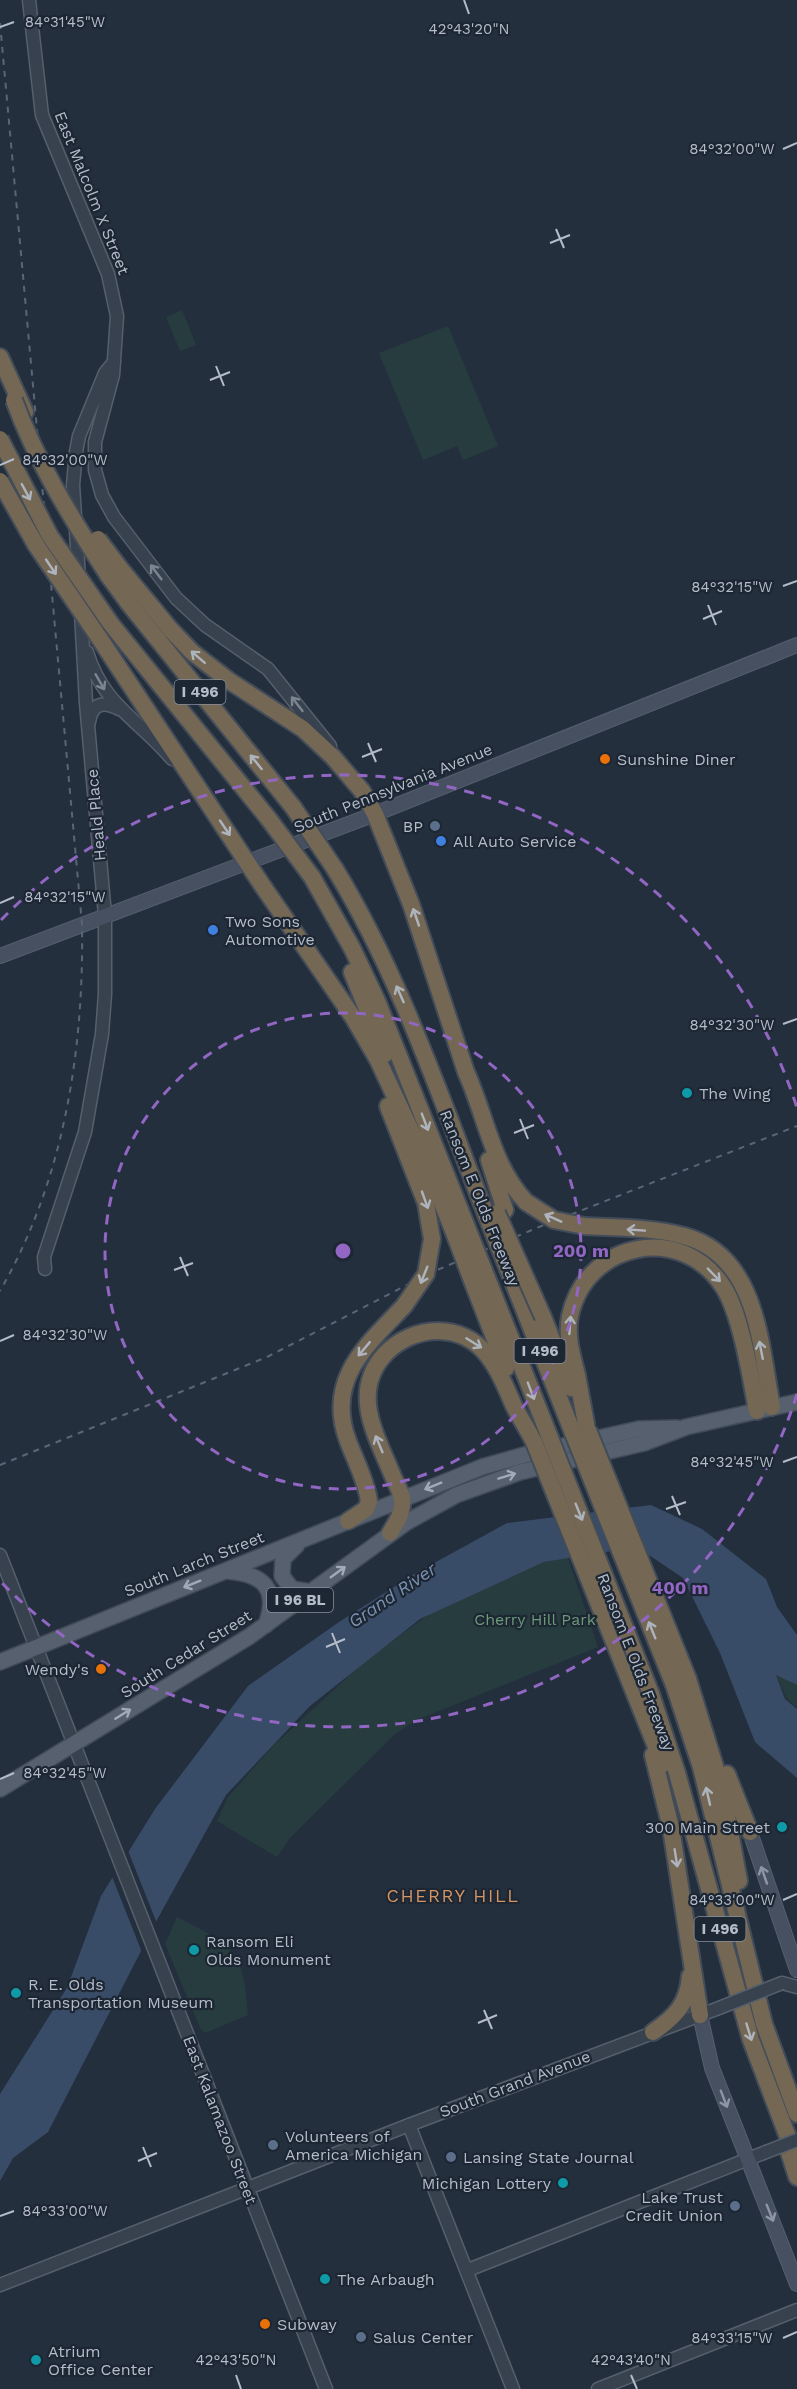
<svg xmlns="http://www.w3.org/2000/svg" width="797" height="2389" viewBox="0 0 797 2389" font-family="'Work Sans',sans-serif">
	<rect width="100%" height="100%" fill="#242f3e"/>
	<g fill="#263c3f">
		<path d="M182,310L196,345L180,351L166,317Z"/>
		<path d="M448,326L498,446L463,460L457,446L423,460L379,353Z"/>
		<path d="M568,1558L598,1647L414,1721L394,1735L291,1837L277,1857L217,1821L228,1797L274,1745L365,1661L428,1615L544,1562Z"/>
		<path d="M776,1674L797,1685V1708L786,1698Z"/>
		<path d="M177,1917C200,1929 233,1943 241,1969C246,1983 246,2000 248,2015L205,2033L201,2030L165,1944Z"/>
	</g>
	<path fill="#394c67" d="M651,1505L702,1529L766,1579L777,1607L797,1635V1685L776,1675L785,1699L797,1709V1778L755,1742L720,1653L683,1578L637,1547L544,1562L420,1619L310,1706L226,1795L158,1918L48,2132L13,2158L0,2181V2094L67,1988L101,1896L155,1809L248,1686L339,1622L416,1573L507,1523Z"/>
	<path fill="#242f3e" d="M127,1848L158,1926L143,1955L111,1874Z"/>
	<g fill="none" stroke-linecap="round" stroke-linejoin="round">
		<defs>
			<g id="tertiary">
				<path d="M29,0L42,115L108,274L117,316L113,375L95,442V470L102,495L114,517L176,598L205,625L268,669L330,746"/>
				<path d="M79,578L73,485L76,452L79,436L105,373L114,362"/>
				<path d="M87,652C102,704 140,721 172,759"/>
				<path d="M89,722C92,703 103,701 119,709"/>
				<path d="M45,1269L44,1257L85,1132L102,1034L105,994V915L86,703L81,613"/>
				<path d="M0,1555L326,2389"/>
				<path d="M782,1983L797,1987"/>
				<path d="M409,2125L513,2389"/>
				<path d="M468,2270L766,2152"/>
				<path d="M0,2285L409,2125L719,2008"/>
				<path d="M598,2389L797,2310"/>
			</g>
			<g id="secondary">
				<path d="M0,956L375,814L797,645"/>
				<path d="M750,1832L797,1970"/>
				<path d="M700,2015L712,2068L797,2284"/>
			</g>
			<g id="primary">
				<path d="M297,1545L283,1559L282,1576L292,1589L311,1592"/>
				<path d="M227,1571C264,1574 279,1589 266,1625"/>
				<path d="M0,1662L482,1467L528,1454L639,1429L677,1428"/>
				<path d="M0,1789L250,1636L407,1522L456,1495L520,1472L644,1443L686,1427L797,1402"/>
			</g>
			<g id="motorway">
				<path d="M0,357L25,412"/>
				<path d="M119,567L171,630L192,652L228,680L303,729L333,757L362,791L375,814L411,904L466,1072C486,1116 492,1166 526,1202"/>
				<path d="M108,575L130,605L293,807"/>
				<path d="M111,624L268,818"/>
				<path d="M98,636L262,885L353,1017L378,1060L420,1150"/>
				<path d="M335,869C401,978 441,1099 487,1217"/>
				<path d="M312,877L352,948L377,1001L466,1225"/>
				<path d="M352,972L385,1054"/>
				<path d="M388,1106L426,1203L432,1239"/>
				<path d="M417,1140L453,1230"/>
				<path d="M489,1160L505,1210"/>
				<path d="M584,1226C616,1228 652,1227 684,1236C758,1256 760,1345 772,1407"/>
				<path d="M508,1269L573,1433"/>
				<path d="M487,1278L550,1438"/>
				<path d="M473,1283L506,1368"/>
				<path d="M543,1317L571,1388"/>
				<path d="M586,1424C583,1408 580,1391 577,1375C572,1355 566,1336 570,1316C586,1241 683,1222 724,1288C741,1315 751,1378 757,1411"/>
				<path d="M348,1521L366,1509L369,1501C366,1480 355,1460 348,1441C325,1380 366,1346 404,1306"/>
				<path d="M390,1533C396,1523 404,1512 402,1499C401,1491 395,1482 392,1474C376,1435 350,1392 385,1354C398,1340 418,1331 438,1331C485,1332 498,1370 514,1406C520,1418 528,1430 534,1442"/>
				<path d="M600,1607L663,1764"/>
				<path d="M688,1679L722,1789L739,1881"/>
				<path d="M674,1685L701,1767L764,2024L797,2114"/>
				<path d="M651,1694L677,1773L751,2040L797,2161"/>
				<path d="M653,1755L671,1828L700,2015"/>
				<path d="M727,1774L750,1832"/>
				<path d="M653,2032C675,2017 688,2004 690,1976"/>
				<path d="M789,2152L797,2177"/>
			</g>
		</defs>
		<use href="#tertiary" stroke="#565f6c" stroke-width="15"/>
		<use href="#secondary" stroke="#565f6c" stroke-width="16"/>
		<use href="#primary" stroke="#414a57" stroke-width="18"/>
		<use href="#motorway" stroke="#434c59" stroke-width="20"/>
		<use href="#tertiary" stroke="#38414e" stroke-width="12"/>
		<use href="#secondary" stroke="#465061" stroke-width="14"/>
		<use href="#primary" stroke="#56606e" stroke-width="15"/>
		<use href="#motorway" stroke="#746855" stroke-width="16"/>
		<g stroke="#5a6575" stroke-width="2" stroke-dasharray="6 6" stroke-linecap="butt">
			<path d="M0,23L82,924C84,1051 64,1180 0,1291"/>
			<path d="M0,1465L267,1357L430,1273L539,1227L797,1126"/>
		</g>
		<defs>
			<g id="tertiary-bridge">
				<path d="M719,2008L782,1983"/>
				<path d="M766,2152L797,2140"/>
			</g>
			<g id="motorway-bridge">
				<path d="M14,400C37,463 72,519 108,575"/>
				<path d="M0,439L50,536L111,624"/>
				<path d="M0,481L36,545L98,636"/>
				<path d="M98,539L119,567"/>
				<path d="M293,807L335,869"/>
				<path d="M268,818L312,877"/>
				<path d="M526,1202L554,1220L584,1226"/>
				<path d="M497,1213L543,1317"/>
				<path d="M487,1217L508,1269"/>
				<path d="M466,1225L487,1278"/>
				<path d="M453,1230L473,1283"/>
				<path d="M404,1306L426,1274L432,1239"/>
				<path d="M588,1430L688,1679"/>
				<path d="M573,1433L674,1685"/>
				<path d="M550,1438L651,1694"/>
				<path d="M534,1442L600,1607"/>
			</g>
		</defs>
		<use href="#tertiary-bridge" stroke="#565f6c" stroke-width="15" stroke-linecap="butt"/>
		<use href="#motorway-bridge" stroke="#434c59" stroke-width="20" stroke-linecap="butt"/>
		<use href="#tertiary-bridge" stroke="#38414e" stroke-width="12"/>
		<use href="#motorway-bridge" stroke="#746855" stroke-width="16"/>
	</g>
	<defs><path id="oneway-shaft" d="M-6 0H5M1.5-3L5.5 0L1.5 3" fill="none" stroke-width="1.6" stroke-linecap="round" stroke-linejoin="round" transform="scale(1.5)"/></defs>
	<g stroke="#aeb4bd">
		<use href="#oneway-shaft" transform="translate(26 492) rotate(62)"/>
		<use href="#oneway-shaft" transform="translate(51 567) rotate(56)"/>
		<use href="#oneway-shaft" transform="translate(198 657) rotate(-139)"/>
		<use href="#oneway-shaft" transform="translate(256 762) rotate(-129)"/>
		<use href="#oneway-shaft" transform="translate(225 828) rotate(56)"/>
		<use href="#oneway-shaft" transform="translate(416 917) rotate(-109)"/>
		<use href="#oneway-shaft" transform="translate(400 994) rotate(-114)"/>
		<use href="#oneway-shaft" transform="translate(425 1122) rotate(69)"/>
		<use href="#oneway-shaft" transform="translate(425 1200) rotate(70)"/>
		<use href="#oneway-shaft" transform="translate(553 1218) rotate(-156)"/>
		<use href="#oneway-shaft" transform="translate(636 1230) rotate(-176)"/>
		<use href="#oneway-shaft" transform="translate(424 1275) rotate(112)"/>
		<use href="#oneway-shaft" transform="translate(714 1275) rotate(46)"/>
		<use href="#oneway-shaft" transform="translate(570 1325) rotate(-86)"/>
		<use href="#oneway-shaft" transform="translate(474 1343) rotate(32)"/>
		<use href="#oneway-shaft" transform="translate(364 1349) rotate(130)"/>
		<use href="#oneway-shaft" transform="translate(761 1350) rotate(-101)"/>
		<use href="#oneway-shaft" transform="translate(531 1391) rotate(69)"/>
		<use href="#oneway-shaft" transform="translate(379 1444) rotate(-113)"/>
		<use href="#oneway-shaft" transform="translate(579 1512) rotate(68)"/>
		<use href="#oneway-shaft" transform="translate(652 1630) rotate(-112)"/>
		<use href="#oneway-shaft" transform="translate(708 1796) rotate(-103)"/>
		<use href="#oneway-shaft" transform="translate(676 1858) rotate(81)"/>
		<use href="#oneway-shaft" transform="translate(749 2032) rotate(73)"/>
	</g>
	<g stroke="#7c8592">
		<use href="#oneway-shaft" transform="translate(156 572) rotate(-127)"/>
		<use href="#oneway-shaft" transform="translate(100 682) rotate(60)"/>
		<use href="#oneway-shaft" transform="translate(297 704) rotate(-128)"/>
	</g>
	<g stroke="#a1aab7">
		<use href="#oneway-shaft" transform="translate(507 1476) rotate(-17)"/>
		<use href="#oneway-shaft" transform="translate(433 1486) rotate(158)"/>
		<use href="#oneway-shaft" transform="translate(338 1572) rotate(-36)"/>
		<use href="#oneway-shaft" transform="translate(192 1584) rotate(158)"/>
		<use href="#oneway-shaft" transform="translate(123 1714) rotate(-32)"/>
	</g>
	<g stroke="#8e96a5">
		<use href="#oneway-shaft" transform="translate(764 1875) rotate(-109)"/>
		<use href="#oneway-shaft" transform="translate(724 2099) rotate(69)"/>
		<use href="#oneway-shaft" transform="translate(770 2213) rotate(68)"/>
	</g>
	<path fill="none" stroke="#b4bcc9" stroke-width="2" d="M464,0L469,14M0,27L14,22M783,149L797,143M556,229L564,248M550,243L570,235M216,366L224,386M210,380L230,372M0,465L14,459M783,586L797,581M708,605L716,625M703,619L722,611M368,743L376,762M362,757L382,749M0,903L14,897M783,1024L797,1019M520,1119L528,1139M514,1133L534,1125M180,1257L188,1276M174,1270L193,1263M0,1341L14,1335M783,1462L797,1457M672,1496L680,1515M666,1509L686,1502M332,1633L340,1653M326,1647L345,1639M0,1779L14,1773M783,1900L797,1894M484,2010L492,2029M478,2023L497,2015M143,2147L151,2167M138,2161L157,2153M0,2216L14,2211M783,2338L797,2332M236,2375L241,2389M631,2375L637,2389"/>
	<g fill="none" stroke="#9266c3" stroke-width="3" stroke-dasharray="10 8">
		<circle cx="343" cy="1251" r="238"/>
		<path d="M797 1394A476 476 0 0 1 1 1582M1 920A476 476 0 0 1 797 1108"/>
	</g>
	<g fill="#e8710a" stroke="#1d2633" stroke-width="2">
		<circle cx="605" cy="759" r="6"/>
		<circle cx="101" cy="1669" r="6"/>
		<circle cx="265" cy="2324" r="6"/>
	</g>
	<g fill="#5c6f8a" stroke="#1d2633" stroke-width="2">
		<circle cx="435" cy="826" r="6"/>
		<circle cx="273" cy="2145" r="6"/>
		<circle cx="451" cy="2157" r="6"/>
		<circle cx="735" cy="2206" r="6"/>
		<circle cx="361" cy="2337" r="6"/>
	</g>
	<g fill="#3f7fe0" stroke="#1d2633" stroke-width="2">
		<circle cx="441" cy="841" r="6"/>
		<circle cx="213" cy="930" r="6"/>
	</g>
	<g fill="#0f9aa8" stroke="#1d2633" stroke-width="2">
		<circle cx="687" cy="1093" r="6"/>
		<circle cx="782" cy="1827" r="6"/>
		<circle cx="194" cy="1950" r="6"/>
		<circle cx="16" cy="1993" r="6"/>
		<circle cx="563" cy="2183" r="6"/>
		<circle cx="325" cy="2279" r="6"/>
		<circle cx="36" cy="2360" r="6"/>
	</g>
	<g text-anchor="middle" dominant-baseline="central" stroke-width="4.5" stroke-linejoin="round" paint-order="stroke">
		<g fill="#1d2633" stroke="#878f9c" stroke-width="1.5">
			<rect x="174.5" y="680" width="51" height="24" rx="4.5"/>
			<rect x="514.5" y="1339" width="51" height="24" rx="4.5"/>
			<rect x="267" y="1588" width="66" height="24" rx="4.5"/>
			<rect x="694.5" y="1917" width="51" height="24" rx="4.5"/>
		</g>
		<g font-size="15" font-weight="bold" fill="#b4bcc9">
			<text x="200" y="692">I 496</text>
			<text x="540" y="1351">I 496</text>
			<text x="300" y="1600">I 96 BL</text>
			<text x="720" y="1929">I 496</text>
		</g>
		<g font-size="16" fill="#b4bcc9" stroke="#1d2633">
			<text transform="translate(92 193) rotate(68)">East Malcolm X Street</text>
			<text transform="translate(393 788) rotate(-22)">South Pennsylvania Avenue</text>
			<text transform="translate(96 815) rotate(-95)">Heald Place</text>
			<text transform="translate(480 1198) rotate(68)">Ransom E Olds Freeway</text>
			<text transform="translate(194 1564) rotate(-22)">South Larch Street</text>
			<text transform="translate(186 1654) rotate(-32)">South Cedar Street</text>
			<text transform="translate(636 1662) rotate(69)">Ransom E Olds Freeway</text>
			<text transform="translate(515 2084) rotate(-21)">South Grand Avenue</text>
			<text transform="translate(220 2120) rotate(69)">East Kalamazoo Street</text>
		</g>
		<g font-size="16" fill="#b4bcc9" stroke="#1d2633" text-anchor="start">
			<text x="617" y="759">Sunshine Diner</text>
			<text x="423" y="826" text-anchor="end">BP</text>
			<text x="453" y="841">All Auto Service</text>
			<text x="225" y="921">Two Sons<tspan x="225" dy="18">Automotive</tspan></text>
			<text x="699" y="1093">The Wing</text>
			<text x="89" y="1669" text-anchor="end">Wendy's</text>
			<text x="770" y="1827" text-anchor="end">300 Main Street</text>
			<text x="206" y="1941">Ransom Eli<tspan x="206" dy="18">Olds Monument</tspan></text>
			<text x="28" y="1984">R. E. Olds<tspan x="28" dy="18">Transportation Museum</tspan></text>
			<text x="285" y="2136">Volunteers of<tspan x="285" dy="18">America Michigan</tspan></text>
			<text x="463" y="2157">Lansing State Journal</text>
			<text x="551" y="2183" text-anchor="end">Michigan Lottery</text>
			<text x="723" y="2197" text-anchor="end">Lake Trust<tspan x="723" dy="18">Credit Union</tspan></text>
			<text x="337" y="2279">The Arbaugh</text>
			<text x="277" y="2324">Subway</text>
			<text x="373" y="2337">Salus Center</text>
			<text x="48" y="2351">Atrium<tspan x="48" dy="18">Office Center</tspan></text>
		</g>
		<g font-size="16" fill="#6b9a76" stroke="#1d2633">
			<text x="535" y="1619">Cherry Hill Park</text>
		</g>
		<g font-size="18" font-style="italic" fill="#7c92b1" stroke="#1d2633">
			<text transform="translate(392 1595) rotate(-34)">Grand River</text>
		</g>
		<g font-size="18" letter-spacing="1.5" fill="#d59563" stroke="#1d2633">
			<text x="453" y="1895">CHERRY HILL</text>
		</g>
	</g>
	<g font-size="15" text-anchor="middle" fill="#b4bcc9" stroke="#1d2633" stroke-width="4.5" stroke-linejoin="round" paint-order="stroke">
		<text x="65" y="27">84°31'45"W</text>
		<text x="469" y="34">42°43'20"N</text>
		<text x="732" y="154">84°32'00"W</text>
		<text x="65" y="465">84°32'00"W</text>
		<text x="732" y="592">84°32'15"W</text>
		<text x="65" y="902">84°32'15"W</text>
		<text x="732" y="1030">84°32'30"W</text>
		<text x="65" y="1340">84°32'30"W</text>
		<text x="732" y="1467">84°32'45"W</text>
		<text x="65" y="1778">84°32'45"W</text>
		<text x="732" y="1905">84°33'00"W</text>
		<text x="65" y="2216">84°33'00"W</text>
		<text x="732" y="2343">84°33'15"W</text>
		<text x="236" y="2365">42°43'50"N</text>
		<text x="631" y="2365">42°43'40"N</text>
	</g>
	<circle cx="343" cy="1251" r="9" fill="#9266c3" stroke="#1d2633" stroke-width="3"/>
	<g font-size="18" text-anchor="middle" font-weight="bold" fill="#9266c3" stroke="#1d2633" stroke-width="4.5" stroke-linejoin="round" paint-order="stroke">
		<text x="581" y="1257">200 m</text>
		<text x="680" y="1594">400 m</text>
	</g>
</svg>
